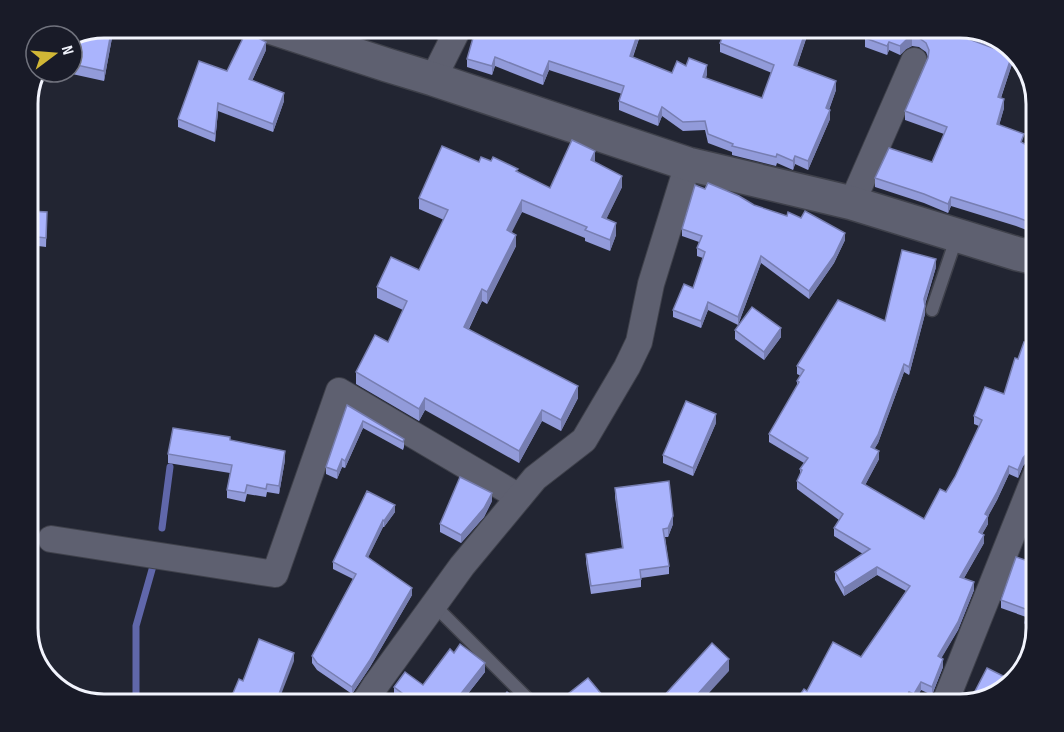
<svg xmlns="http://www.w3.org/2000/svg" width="1064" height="732" viewBox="0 0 1064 732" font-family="'Sofia Sans Condensed',sans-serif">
	<rect width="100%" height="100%" fill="#222532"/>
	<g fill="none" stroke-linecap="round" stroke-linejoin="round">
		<g stroke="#6067aa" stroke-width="7">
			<path d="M162,528L170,467"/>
			<path d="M136,705V626L155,559"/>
		</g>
		<defs>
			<g id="lane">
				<path d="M932,310L957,236"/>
				<path d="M434,605L534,705"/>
			</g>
			<g id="street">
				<path d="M433,79L459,27"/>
				<path d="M852,203L914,61"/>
				<path d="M51,539L275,574L339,391L519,497"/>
				<path d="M363,705L375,686L462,566L535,478L584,440L627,367L639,342L651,284L688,164"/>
				<path d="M944,705L1037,472"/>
			</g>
			<path id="secondary" d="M270,27L387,65L433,79L688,164L852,203L1018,254L1037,258"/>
		</defs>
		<use href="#lane" stroke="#3f414b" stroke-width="15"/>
		<use href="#street" stroke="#3f414b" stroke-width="28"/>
		<use href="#secondary" stroke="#3f414b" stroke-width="36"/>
		<use href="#lane" stroke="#5e6070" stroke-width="12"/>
		<use href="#street" stroke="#5e6070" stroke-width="26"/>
		<use href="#secondary" stroke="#5e6070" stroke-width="33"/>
	</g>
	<g fill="#929bda">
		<path d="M114,27L104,81L63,72H72V40Z"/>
		<path d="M643,27L633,57L672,73L707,74L706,78L762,98L772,73L720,52V43L727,27H810L797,66L836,90L829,110L830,119L808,170L795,164L793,170L777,163L776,166L732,155V152L708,143L705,130L683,131L662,116L658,126L619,110V101L622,94L549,70L543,85L495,66L492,75L467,67V59L479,32Z"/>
		<path d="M852,27H942V29L1012,64L1001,98L1004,108L999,125L1024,144L1037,151V234L1016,226L951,206L948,213L924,203L875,187V178L932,162L944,134L905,120V111L928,57L926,52L919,47L912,46L906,49L900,55L889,50L887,55L865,47V38L867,33Z"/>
		<path d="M266,50L252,81L284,101L273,132L218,111L215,142L178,127V119L227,71Z"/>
		<path d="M27,161L38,172L32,211L47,212L46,247L38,246L31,307L33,316L30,371H27Z"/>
		<path d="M491,161L518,172L550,188L595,163L622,187L606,219L616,235L610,251L585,241V238L522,212L511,232L516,246L487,304L482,301L469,329L578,398L561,431L542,421L519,463L425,410L419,421L356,384V372L388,342L403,310L377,298V287L419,270L444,220L419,209V198L479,162Z"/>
		<path d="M705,189L754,205L845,240L834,263L809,299L761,263L738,325L708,310L701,328L673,317V310L693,288L703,258L697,256V248L699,242L682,236V229Z"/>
		<path d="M936,267L925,305V314L909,375L904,372L878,443L874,449L879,459L865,485L924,519L946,492L955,477L979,426L974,424V416L1004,394L1018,359L1037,348V434L1035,440H1037V451L1035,457L1028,460L1023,466L1018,478L1009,474L997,500L988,516V524L982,534L984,543L964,578L974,590L958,630L941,658L943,667L932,695L921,690L914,702L909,700L907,705H793L807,691L861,657L906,591L877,575L844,596L835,580V572L863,554L834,536V528L839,520L797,489V481L800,474V469L804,463L769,442V434L797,386V381L801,376L797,374V366L885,321Z"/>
		<path d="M1037,285V320L1031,295V287Z"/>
		<path d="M735,330L781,337L764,360L735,339Z"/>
		<path d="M347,405L404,439V447L403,450L363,428L345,468L342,467L337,479L326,474V467Z"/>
		<path d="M716,423L693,476L663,463V455Z"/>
		<path d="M230,440L285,460L279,494L267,492L266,497L247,494L245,502L227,498V490L230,473L168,463V454Z"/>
		<path d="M615,488L673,524L668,537H665L669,566V574L641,578V587L591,594L586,562V554L622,548L615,497Z"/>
		<path d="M367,491L395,512L384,527H383L368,557L412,595L370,667L352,694L317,670L312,663V656L353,579L333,569V562Z"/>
		<path d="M492,501L484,517L461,543L440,532V524Z"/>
		<path d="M1037,564V629L1036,633L1025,631L1026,617L1001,608V600Z"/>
		<path d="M454,653L485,672L459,705H407L394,695V687L423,685Z"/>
		<path d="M563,698L603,705H563Z"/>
	</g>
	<g fill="#777eb1">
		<path d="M112,27H114L104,81V71Z"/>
		<path d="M640,27H643L630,64V56Z"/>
		<path d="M807,27H810L794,74V65Z"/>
		<path d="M912,37V46L906,49L900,55V46L906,40Z"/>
		<path d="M266,42V50L249,87V79Z"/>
		<path d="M889,42V50L887,55V46Z"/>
		<path d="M1012,55V64L998,106V97Z"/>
		<path d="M495,57V66L492,75V66Z"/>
		<path d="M549,61V70L543,85V76Z"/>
		<path d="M707,65V74L703,86V77Z"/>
		<path d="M836,81V90L826,117V108Z"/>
		<path d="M284,93V101L273,132V124Z"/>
		<path d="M1004,99V108L997,133V124Z"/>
		<path d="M218,103V111L215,142V134Z"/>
		<path d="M662,107V116L658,126V117Z"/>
		<path d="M830,110V119L808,170V161Z"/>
		<path d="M595,151V163L591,160Z"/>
		<path d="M795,156V164L793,170V161Z"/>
		<path d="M38,163V172L30,220V211Z"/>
		<path d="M622,176V187L602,228V217Z"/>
		<path d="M951,197V206L948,213V204Z"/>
		<path d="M522,200V212L507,242V230Z"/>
		<path d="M616,223V235L610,251V240Z"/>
		<path d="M845,233V240L834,263L809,299V291Z"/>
		<path d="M516,235V246L487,304V292Z"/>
		<path d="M38,237V246L30,315V307Z"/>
		<path d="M761,256V263L738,325V317Z"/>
		<path d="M936,259V267L924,307V299Z"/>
		<path d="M482,289V301L464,338V327Z"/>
		<path d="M708,302V310L701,328V321Z"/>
		<path d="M925,306V314L909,375V367Z"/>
		<path d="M781,328V337L764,360V352Z"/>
		<path d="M904,364V372L878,443L871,455V447Z"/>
		<path d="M578,386V398L561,431V420Z"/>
		<path d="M425,398V410L419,421V409Z"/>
		<path d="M542,410V421L519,463V451Z"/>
		<path d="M716,414V423L693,476V468Z"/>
		<path d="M363,421V428L345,468V461Z"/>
		<path d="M1037,426V434L1033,447V439Z"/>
		<path d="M1037,443V451L1035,457L1028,460L1023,466L1018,478V470L1023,458Z"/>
		<path d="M285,451V460L279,494V486Z"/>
		<path d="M879,451V459L862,491V483Z"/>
		<path d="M342,459V467L337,479V471Z"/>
		<path d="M1009,466V474L997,500L985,522V514Z"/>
		<path d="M492,493V501L484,517L461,543V535Z"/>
		<path d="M395,505V512L384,527V521Z"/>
		<path d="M673,516V524L668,537V528Z"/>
		<path d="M988,516V524L979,540V532Z"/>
		<path d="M383,520V527L366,562V556Z"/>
		<path d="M984,535V543L960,585V577Z"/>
		<path d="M877,567V575L844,596V588Z"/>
		<path d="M974,582V590L958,630L938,664V656Z"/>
		<path d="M412,588V595L370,667L352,694V687Z"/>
		<path d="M294,653V661L277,705H275Z"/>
		<path d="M729,659V671L698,705H688Z"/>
		<path d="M943,659V667L932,695V687Z"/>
		<path d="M485,663V672L459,705H452Z"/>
		<path d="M921,682V690L914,702V694Z"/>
		<path d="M909,692V700L907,705H903Z"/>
		<path d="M603,696V705H593Z"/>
	</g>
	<g fill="#aab4fd" stroke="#777eb1" stroke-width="1.5">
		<path d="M103,27H112L104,71L72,64V40Z"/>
		<path d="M481,27H640L630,56L672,73L677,61L686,66L689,58L707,65L703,77L762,98L774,65L720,43L727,27H807L794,65L836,81L826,108L830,110L808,161L795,156L793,161L777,154L776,157L732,146L733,144L708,134L705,121L683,122L662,107L658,117L619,101L624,86L549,61L543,76L495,57L492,66L467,59L475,31L479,32Z"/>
		<path d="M869,27H939V28L1012,55L998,97L1004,99L997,124L1024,134L1021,142L1037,151V225L1016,217L951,197L948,204L924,194L875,178L889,148L932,162L947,127L905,111L928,58L929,50L926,43L919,38L912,37L906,40L900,46L889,42L887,46L865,38Z"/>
		<path d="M246,32L266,42L249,79L284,93L273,124L218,103L215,134L178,119L199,61L227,71Z"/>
		<path d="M572,140L595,151L591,160L622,176L602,217L616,223L610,240L585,230L587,227L522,200L507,230L516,235L487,292L482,289L464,327L578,386L561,420L542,410L519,451L425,398L419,409L356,372L375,335L388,342L407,301L377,287L391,257L419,270L448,210L419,198L442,146L479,162L481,157L491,161L493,157L518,169L516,171L550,188Z"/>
		<path d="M27,161L38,163L30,211L47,212L46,238L38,237L30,307H33L30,362H27Z"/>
		<path d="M708,183L739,196L754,205L787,216L788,212L801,218L805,211L845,233L834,256L809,291L761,256L738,317L708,302L701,321L673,310L684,284L693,288L705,252L697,248L702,236L682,229L695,185L705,189Z"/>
		<path d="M902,250L936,259L924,299L925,306L909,367L904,364L878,435L871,447L879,451L862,483L924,519L940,489L946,492L955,477L982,420L974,416L985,387L1004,394L1015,358L1018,359L1024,342L1037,348V426L1033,439L1037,440V443L1035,449L1028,452L1023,458L1018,470L1009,466L997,492L985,514L988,516L979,532L984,535L960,577L974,582L958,622L938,656L943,659L932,687L921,682L914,694L909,692L903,705H793L804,689L807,691L833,642L861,657L910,586L877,567L844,588L835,572L870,549L834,528L843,514L797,481L802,470L800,469L808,458L769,434L799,382L797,381L804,370L797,366L838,300L885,321Z"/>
		<path d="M1037,285V312L1031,287Z"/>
		<path d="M752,307L781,328L764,352L735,330Z"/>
		<path d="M686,401L716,414L693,468L663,455Z"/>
		<path d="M347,405L404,439L403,442L363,421L345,461L342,459L337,471L326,467Z"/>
		<path d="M173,428L230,437V440L285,451L279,486L267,484L266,489L247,485L245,493L227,490L232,465L168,454Z"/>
		<path d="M460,477L492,493L484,508L461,535L440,524Z"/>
		<path d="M669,481L673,516L668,528L663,529L669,566L640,570L641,579L591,586L586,554L623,548L615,488Z"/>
		<path d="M367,491L395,505L384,521L383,520L366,556L412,588L370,660L352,687L317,663L312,656L356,574L333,562Z"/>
		<path d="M1016,557L1037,564V625L1025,623L1028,610L1001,600Z"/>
		<path d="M259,639L294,653L275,705H276H228L239,679L243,681Z"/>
		<path d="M712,643L729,659L688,705H651L658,697L661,699Z"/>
		<path d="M460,644L485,663L452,705H449L446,703L445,705H418L394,687L405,672L423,685L450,649L454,653Z"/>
		<path d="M987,668L1013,681L995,697L969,703Z"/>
		<path d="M588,678L603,696L593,705H568L563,698Z"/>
		<path d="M507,692L522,705H497Z"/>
	</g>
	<path d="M0 0H1064V732H0ZM104 38H960A66 66 0 0 1 1026 104V628A66 66 0 0 1 960 694H104A66 66 0 0 1 38 628V104A66 66 0 0 1 104 38Z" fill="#191b28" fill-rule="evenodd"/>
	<path fill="none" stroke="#f2f4fd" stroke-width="3" d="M104 38H960A66 66 0 0 1 1026 104V628A66 66 0 0 1 960 694H104A66 66 0 0 1 38 628V104A66 66 0 0 1 104 38Z"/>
	<g transform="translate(54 54) rotate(74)"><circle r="28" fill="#191b28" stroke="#70727d" stroke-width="1.5"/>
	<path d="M0-4.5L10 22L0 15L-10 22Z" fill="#d1b736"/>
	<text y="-9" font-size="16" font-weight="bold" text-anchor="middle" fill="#f2f4fd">N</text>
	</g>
</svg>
